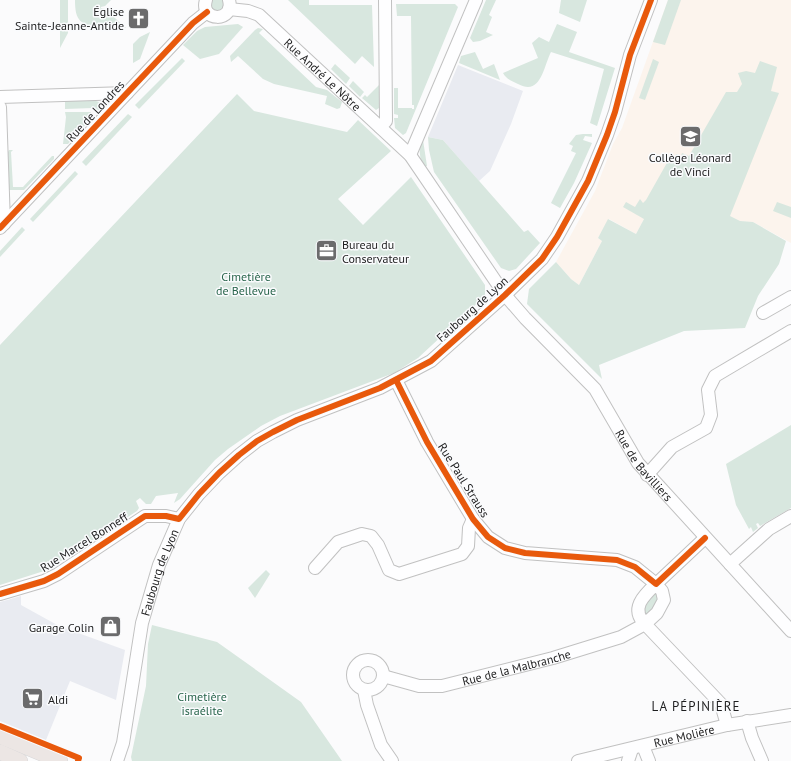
<svg xmlns="http://www.w3.org/2000/svg" width="791" height="761" viewBox="0 0 791 761" font-family="'PT Sans',sans-serif">
	<rect width="100%" height="100%" fill="#fbfbfc"/>
	<g fill="#e9ebf1">
		<path d="M458,65L523,91L511,124L490,171L479,181L443,140L428,137Z"/>
		<path d="M21,596V605L59,626L125,650L116,700L70,681L46,740L0,721V602Z"/>
	</g>
	<path fill="#fcf4ed" d="M668,0H791V243L753,222L644,219L636,234L609,219L598,238L602,241L579,285L571,279L556,262L595,191L613,144L622,128Z"/>
	<g fill="#d8e7df">
		<path d="M60,0H68V33L60,48Z"/>
		<path d="M75,0H111L105,6L101,7V8L105,9L126,28L101,26L100,28C80,24 75,21 75,0Z"/>
		<path d="M213,0H223L224,2V9L216,12L211,7V2Z"/>
		<path d="M288,0H309V5H372L374,67L362,56L355,64Z"/>
		<path d="M486,0H496L489,15L492,17L486,32L493,35L480,41L473,42L470,38Z"/>
		<path d="M561,0H587L580,22L559,13Z"/>
		<path d="M668,0H681L665,45L653,42Z"/>
		<path d="M396,4H455L458,7L406,133L403,135L395,128L394,118H398V115L394,114V88H398V108H412V109H414V105H412L411,16H397Z"/>
		<path d="M238,24L243,27L219,54L200,59L183,45L197,31L205,27Z"/>
		<path d="M557,24L577,32L569,52L615,68L597,126L590,123L604,69L551,52C543,68 541,96 518,84C512,81 506,79 503,73L538,58L532,43L539,37L549,42Z"/>
		<path d="M258,28L263,29L259,33L316,87L327,90L342,102L340,108L337,109L325,104L327,96L274,84L263,79L238,56L231,62L230,56L255,30Z"/>
		<path d="M150,32L140,59L133,63V44L140,37Z"/>
		<path d="M475,52L483,69L494,64L500,80L459,63L461,56Z"/>
		<path d="M182,58L185,61L139,109L135,105Z"/>
		<path d="M653,59L659,62L645,100L639,98Z"/>
		<path d="M760,61L777,67L771,91L779,93L730,216L740,221L753,222L786,241L779,264L758,296L745,328L684,331L599,365L602,379L527,304L529,289L556,262L571,279L579,285L602,241L598,238L608,219L636,234L644,219L623,207L626,202L635,207L640,199L643,203L646,200L668,161L674,163L676,154L681,156L682,153L689,156L726,92H737L742,84L738,73L746,71L755,73Z"/>
		<path d="M335,64L350,78L346,84L331,69Z"/>
		<path d="M353,81L364,92L360,97L349,86Z"/>
		<path d="M379,85V108L376,110L362,98L365,95L367,97Z"/>
		<path d="M237,94L254,111L347,132L358,120L391,151L338,199L363,225L411,177L485,285V296L418,358L394,373L280,416L261,426L228,449L215,460L180,499L174,503L178,493L156,496L151,504H146L140,498L136,501L139,508L137,511L58,563L44,571L0,585V345Z"/>
		<path d="M65,101H96L99,102L102,107L98,111L96,112L93,108L65,109Z"/>
		<path d="M65,112H91V119L68,144H63L66,117Z"/>
		<path d="M128,114L132,117L86,166L82,162Z"/>
		<path d="M583,134H592V137L585,136L583,140L592,143L574,183L560,208L551,203L576,153L571,151L573,146L569,144L576,135Z"/>
		<path d="M428,137L443,140L524,232L528,230L540,243L516,269L509,271L501,268L434,172L429,150Z"/>
		<path d="M421,139L423,140L427,166L424,167C419,159 419,149 421,139Z"/>
		<path d="M9,150H13L11,152L13,187H23L52,156H54V159L24,190H9L8,152Z"/>
		<path d="M75,171L78,174L33,222L30,219Z"/>
		<path d="M777,202L791,207V218L773,211Z"/>
		<path d="M22,227L25,230L0,257V251Z"/>
		<path d="M791,425V508L760,526L758,523L756,524L758,528L753,532L751,527L749,529L736,505L726,464Z"/>
		<path d="M266,570L270,574L255,598L248,588Z"/>
		<path d="M655,592L658,594C658,603 653,610 646,615L643,614L645,603Z"/>
		<path d="M152,625L217,642L301,702L342,761H132L131,757L146,686L148,644Z"/>
	</g>
	<g fill="none" stroke-linecap="round" stroke-linejoin="round">
		<defs>
			<g id="minor">
				<path d="M206,0C199,22 235,23 229,0"/>
				<path id="s1" d="M229,9L248,11L259,15L410,155L505,295L525,318L595,389L638,463L791,631"/>
				<path d="M0,97L127,93"/>
				<path d="M0,107L4,224"/>
				<path d="M380,127L386,121L385,0"/>
				<path d="M410,155L476,0"/>
				<path d="M0,228L193,23L207,12"/>
				<path d="M763,313L791,297"/>
				<path d="M396,380L427,442L473,519L488,537L505,548L525,553L617,560L635,567L656,584L705,538"/>
				<path d="M647,475L672,447L706,428L711,415L708,390L715,376L791,331"/>
				<path d="M730,564L769,529L791,516"/>
				<path d="M315,568L338,542L362,534L371,536L378,545L389,570L399,574L462,554L468,546L469,528L473,519"/>
				<path d="M656,584L662,591L664,600L657,613L645,624C630,609 643,596 656,584Z"/>
				<path d="M0,594L44,581L58,574L145,516H166L179,519"/>
				<circle cx="368" cy="675" r="15"/>
				<path id="s2" d="M383,676L419,686H442L553,658L621,637L645,624L721,704L727,725"/>
				<path d="M364,690L367,705L381,745L392,761"/>
				<path d="M747,721L752,738L762,761"/>
				<path d="M643,746L649,761"/>
				<path id="s3" d="M117,761L123,743L142,623L159,565L179,519L199,494L219,473L239,455L257,441L273,432L297,420L380,388L431,361L505,295L542,259L557,237L588,181L607,135L615,112L630,55L651,0"/>
				<path id="s4" d="M578,761L727,725L791,715"/>
				<path d="M628,761L632,749"/>
			</g>
			<g id="major">
				<path d="M0,736L60,761"/>
				<path d="M0,752L20,761"/>
			</g>
		</defs>
		<use href="#minor" stroke="#c1c1c1" stroke-width="14"/>
		<use href="#major" stroke="#d5d5d6" stroke-width="16"/>
		<use href="#minor" stroke="#fefeff" stroke-width="12"/>
		<use href="#major" stroke="#ece6e4" stroke-width="15"/>
		<defs>
			<g id="cycleway">
				<path d="M0,228L193,23L207,12"/>
				<path d="M396,380L427,442L473,519L488,537L505,548L525,553L617,560L635,567L656,584L705,538"/>
				<path d="M0,594L44,581L58,574L145,516H166L179,519L199,494L219,473L239,455L257,441L273,432L297,420L380,388L431,361L505,295L542,259L557,237L588,181L607,135L615,112L630,55L651,0"/>
				<path d="M0,726L79,758L78,761"/>
			</g>
		</defs>
		<use href="#cycleway" stroke="#fafbfd" stroke-width="8"/>
		<use href="#cycleway" stroke="#e8590c" stroke-width="6"/>
	</g>
	<defs>
		<symbol id="church-square" viewBox="-11 -11 22 22"><rect x="-9" y="-9" width="18" height="18" rx="4" fill="#6b6b6c" stroke="#fafbfd"/><path d="M-1.2-6h2.4v3.5h3.3v2.4h-3.3V6h-2.4V-.1h-3.3v-2.4h3.3Z" fill="#fff"/></symbol>
		<symbol id="school-square" viewBox="-11 -11 22 22"><rect x="-9" y="-9" width="18" height="18" rx="4" fill="#6b6b6c" stroke="#fafbfd"/><path d="M0-5L7-2L0 1L-7-2ZM-4 1L0 2.5L4 1V4Q0 6-4 4Z" fill="#fff"/></symbol>
		<symbol id="office-square" viewBox="-11 -11 22 22"><rect x="-9" y="-9" width="18" height="18" rx="4" fill="#6b6b6c" stroke="#fafbfd"/><path d="M-6-3h4V-5.5h4V-3h4V5H-6ZM-1-4.5V-3h2v-1.5ZM-6 0V1H6V0Z" fill="#fff"/></symbol>
		<symbol id="shop-square" viewBox="-11 -11 22 22"><rect x="-9" y="-9" width="18" height="18" rx="4" fill="#6b6b6c" stroke="#fafbfd"/><path d="M-5-2.5h2.3a2.7 3.5 0 0 1 5.4 0H5L5.5 6h-11ZM-1.5-2.5h3a1.5 2.3 0 0 0-3 0Z" fill="#fff"/></symbol>
		<symbol id="supermarket-square" viewBox="-11 -11 22 22"><rect x="-9" y="-9" width="18" height="18" rx="4" fill="#6b6b6c" stroke="#fafbfd"/><path d="M-6-5.5h2.5l.6 2H6L4.5 2H-2.5L-4.4-4H-6ZM-1.5 3.2a1.3 1.3 0 1 0 .1 0ZM3 3.2a1.3 1.3 0 1 0 .1 0Z" fill="#fff"/></symbol>
	</defs>
	<g fill-rule="evenodd">
		<use href="#church-square" x="126" y="6" width="25" height="25"/>
		<use href="#school-square" x="678" y="124" width="25" height="25"/>
		<use href="#office-square" x="314" y="238" width="25" height="25"/>
		<use href="#shop-square" x="98" y="614" width="25" height="25"/>
		<use href="#supermarket-square" x="20" y="686" width="25" height="25"/>
	</g>
	<g text-anchor="middle" dominant-baseline="central" stroke-width="3" stroke-linejoin="round" paint-order="stroke">
		<g font-size="12" fill="#1d1d1e" stroke="#fafbfd" text-anchor="end">
			<text x="124" y="11">Église<tspan x="124" dy="14">Sainte-Jeanne-Antide</tspan></text>
			<text x="690" y="157" text-anchor="middle">Collège Léonard<tspan x="690" dy="14">de Vinci</tspan></text>
			<text x="342" y="244" text-anchor="start">Bureau du<tspan x="342" dy="14">Conservateur</tspan></text>
			<text x="94" y="627">Garage Colin</text>
			<text x="48" y="699" text-anchor="start">Aldi</text>
		</g>
		<g font-size="12" fill="#1d1d1e" stroke="#fafbfd">
			<text stroke="none"><textPath href="#s1" startOffset="118">Rue André Le Nôtre</textPath></text>
			<text transform="translate(95 111) rotate(-47)">Rue de Londres</text>
			<text transform="translate(472 309) rotate(-42)">Faubourg de Lyon</text>
			<text stroke="none"><textPath href="#s1" startOffset="627">Rue de Bavilliers</textPath></text>
			<text transform="translate(464 480) rotate(58)">Rue Paul Strauss</text>
			<text transform="translate(84 542) rotate(-32)">Rue Marcel Bonneff</text>
			<text stroke="none"><textPath href="#s3" startOffset="194">Faubourg de Lyon</textPath></text>
			<text stroke="none"><textPath href="#s2" startOffset="137">Rue de la Malbranche</textPath></text>
			<text stroke="none"><textPath href="#s4" startOffset="109">Rue Molière</textPath></text>
		</g>
		<g font-size="12" fill="#28654b" stroke="#fafbfd">
			<text x="246" y="276">Cimetière<tspan x="246" dy="14">de Bellevue</tspan></text>
			<text x="202" y="696">Cimetière<tspan x="202" dy="14">israélite</tspan></text>
		</g>
		<g font-size="13" letter-spacing="1" fill="#1d1d1e" stroke="#fafbfd">
			<text x="696" y="706">LA PÉPINIÈRE</text>
		</g>
	</g>
</svg>
